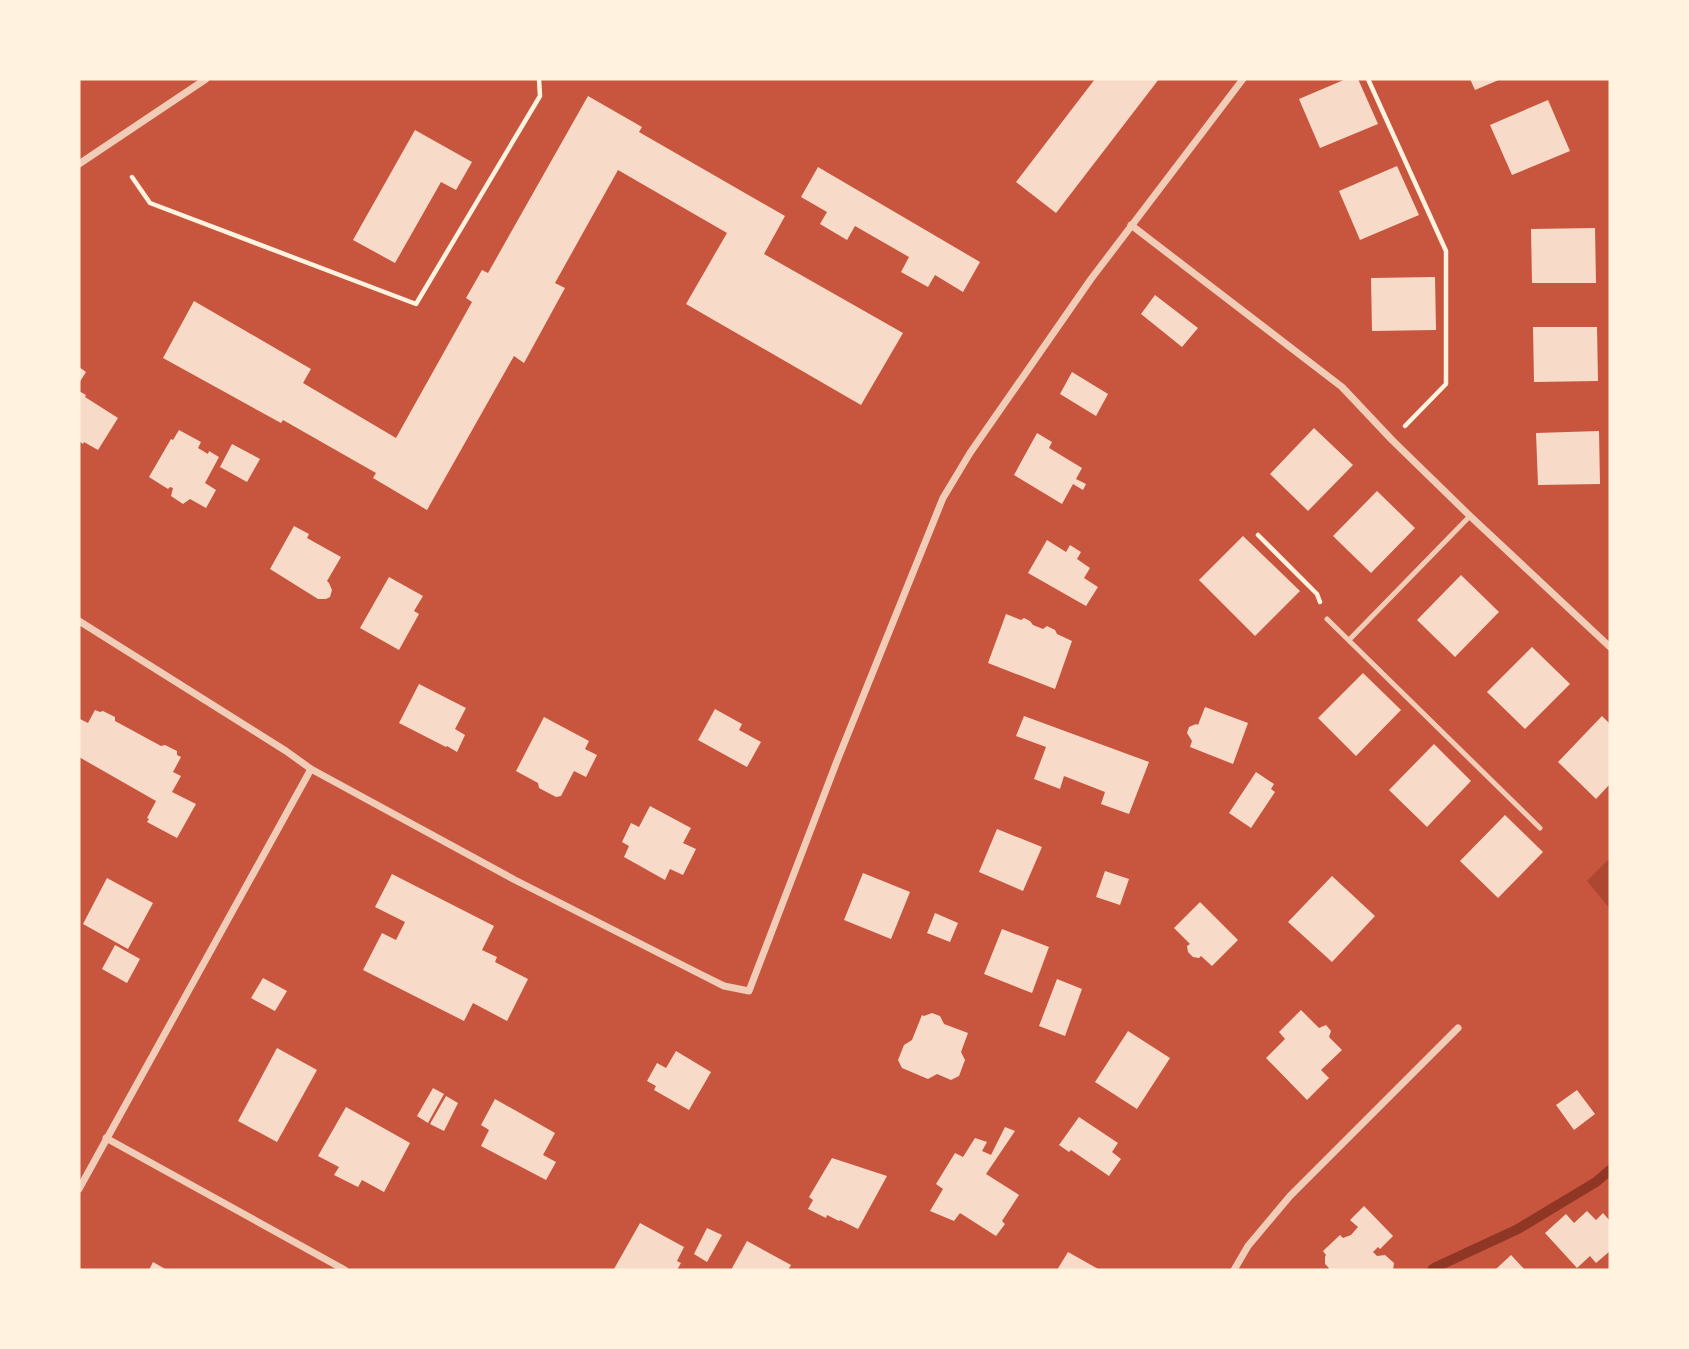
<svg xmlns="http://www.w3.org/2000/svg" width="1689" height="1349" viewBox="0 0 1689 1349" font-family="'Public Sans',sans-serif">
	<rect width="100%" height="100%" fill="#c8553d"/>
	<path fill="#ae4732" d="M1610,858V909L1587,881Z"/>
	<g fill="none" stroke-linecap="round" stroke-linejoin="round">
		<path stroke="#8f3625" stroke-width="10" d="M1432,1270L1434,1268L1518,1229L1596,1182L1610,1170"/>
	</g>
	<g fill="#f7dbc8">
		<path d="M1095,79H1159L1056,213L1016,182Z"/>
		<path d="M1346,79H1358L1378,124L1320,148L1299,99Z"/>
		<path d="M1470,79H1501L1475,90Z"/>
		<path d="M588,96L642,127L639,132L785,216L764,254L903,333L861,405L686,304L727,233L618,170L555,283L565,288L524,363L514,356L427,510L373,478L376,473L283,420L281,423L163,358L194,301L311,369L303,383L396,438L472,302L466,298L482,270L488,273Z"/>
		<path d="M1548,100L1570,151L1512,175L1490,125Z"/>
		<path d="M415,130L472,162L456,190L441,182L395,263L353,240Z"/>
		<path d="M1397,166L1419,215L1360,240L1339,191Z"/>
		<path d="M818,167L980,262L963,292L935,275L928,287L901,272L909,257L855,226L847,240L820,224L827,212L801,197Z"/>
		<path d="M1595,228L1596,283H1532L1531,229Z"/>
		<path d="M1435,277L1436,330L1372,331L1371,278Z"/>
		<path d="M1155,295L1198,328L1182,347L1141,314Z"/>
		<path d="M1533,327H1597L1598,381L1534,382Z"/>
		<path d="M79,367L86,372L79,383Z"/>
		<path d="M1072,372L1108,394L1096,416L1060,394Z"/>
		<path d="M79,391L86,395L85,397L118,418L98,450L84,442L83,444L79,441Z"/>
		<path d="M1314,428L1353,465L1308,511L1270,474Z"/>
		<path d="M179,430L201,442L198,448L208,454L209,451L219,457L205,483L216,490L206,508L190,499L183,504L171,496L173,488L170,487L168,489L149,477L171,439L173,440Z"/>
		<path d="M1599,431L1600,484L1538,485L1536,433Z"/>
		<path d="M1037,433L1052,442L1049,448L1082,468L1076,479L1086,484L1083,490L1073,484L1062,504L1014,475Z"/>
		<path d="M232,444L260,459L247,482L220,467Z"/>
		<path d="M1377,491L1415,528L1371,573L1333,536Z"/>
		<path d="M294,526L309,534L307,538L341,557L327,581L329,583L332,590L330,597L326,599H318L270,569Z"/>
		<path d="M1243,536L1300,591L1255,636L1199,580Z"/>
		<path d="M1047,540L1066,552L1070,545L1081,552L1077,559L1090,568L1084,578L1098,587L1086,606L1028,573Z"/>
		<path d="M1461,575L1499,612L1455,657L1417,620Z"/>
		<path d="M389,577L423,596L414,611L419,614L399,650L360,628Z"/>
		<path d="M1006,614L1021,620L1024,618L1030,621L1033,625L1043,629L1047,626L1055,630L1057,634L1072,641L1055,689L988,663Z"/>
		<path d="M1532,647L1570,684L1525,729L1487,692Z"/>
		<path d="M1363,673L1401,710L1356,756L1318,718Z"/>
		<path d="M419,684L466,708L455,729L465,735L457,752L447,746L446,747L399,723Z"/>
		<path d="M1205,707L1248,723L1233,764L1190,747L1192,741L1187,733L1189,727L1196,724L1198,725Z"/>
		<path d="M715,709L742,724L739,730L761,742L747,767L698,740Z"/>
		<path d="M95,710L100,712L103,711L115,717V721L161,746L165,745L177,751V755L181,757L173,772L181,776L172,792L196,804L177,838L147,822L149,819L147,818L156,801L79,757V722L80,719L88,723Z"/>
		<path d="M1024,716L1149,762L1129,814L1101,804L1105,792L1064,776L1060,789L1034,779L1046,747L1016,736Z"/>
		<path d="M1602,716L1610,724V784L1596,799L1558,762Z"/>
		<path d="M544,717L589,741L585,749L597,755L586,777L574,771L561,796L556,797L539,788L538,783L516,771Z"/>
		<path d="M1434,744L1471,781L1427,827L1389,790Z"/>
		<path d="M1256,772L1274,784L1271,789L1275,792L1251,828L1229,813Z"/>
		<path d="M650,806L691,828L683,843L696,849L683,875L670,869L665,880L624,857L629,846L622,842L631,823L639,827Z"/>
		<path d="M1505,815L1543,852L1498,898L1460,861Z"/>
		<path d="M997,829L1042,847L1023,891L979,872Z"/>
		<path d="M1105,871L1129,879L1120,905L1096,897Z"/>
		<path d="M863,873L910,892L891,939L844,920Z"/>
		<path d="M392,874L494,926L482,950L497,957L495,962L528,979L507,1021L473,1003L464,1021L363,970L382,933L396,940L405,922L375,907Z"/>
		<path d="M1332,876L1375,916L1332,962L1288,922Z"/>
		<path d="M107,878L153,903L128,949L83,924Z"/>
		<path d="M1200,902L1238,940L1212,966L1201,956L1199,958L1193,957L1188,952L1187,946L1190,944L1174,928Z"/>
		<path d="M935,913L958,923L950,942L927,933Z"/>
		<path d="M1002,929L1049,947L1032,993L984,974Z"/>
		<path d="M115,945L140,959L127,983L102,969Z"/>
		<path d="M263,978L287,991L275,1011L251,998Z"/>
		<path d="M1057,979L1082,989L1065,1036L1039,1026Z"/>
		<path d="M1301,1010L1319,1028L1326,1025L1331,1031L1329,1037L1342,1050L1321,1070L1329,1078L1307,1100L1266,1058L1285,1039L1279,1032Z"/>
		<path d="M932,1013L940,1016L944,1024L968,1033L961,1052L965,1060L959,1076L951,1080L937,1074L928,1079L902,1068L898,1060L904,1045L912,1040L922,1015L924,1016Z"/>
		<path d="M1128,1031L1170,1058L1137,1109L1095,1082Z"/>
		<path d="M277,1048L317,1070L277,1142L238,1121Z"/>
		<path d="M676,1051L711,1072L689,1110L654,1090L656,1086L647,1081L657,1063L666,1068Z"/>
		<path d="M433,1088L444,1094L428,1123L417,1116Z"/>
		<path d="M1577,1090L1595,1114L1574,1130L1556,1105Z"/>
		<path d="M446,1096L458,1103L444,1131L430,1124Z"/>
		<path d="M495,1099L555,1133L543,1155L556,1162L546,1180L481,1146L489,1130L481,1125Z"/>
		<path d="M346,1107L410,1143L384,1192L362,1180L358,1187L334,1175L339,1167L318,1156Z"/>
		<path d="M1079,1117L1118,1143L1112,1152L1121,1159L1109,1176L1071,1150L1069,1152L1059,1145Z"/>
		<path d="M1005,1127L1015,1131L986,1174L1019,1195L1002,1221L1005,1224L996,1236L960,1213L954,1221L930,1211L943,1189L936,1184L955,1153L963,1157L975,1138L987,1142L982,1151L991,1155Z"/>
		<path d="M832,1158L887,1176L858,1229L840,1220L839,1221L827,1215L826,1218L808,1209L813,1200L809,1197Z"/>
		<path d="M1364,1206L1393,1236L1380,1249L1378,1247L1373,1252L1377,1256L1385,1255L1394,1263L1393,1270H1327L1329,1268L1325,1264V1257L1326,1255L1323,1251L1340,1235L1343,1238L1351,1235L1358,1227L1350,1220Z"/>
		<path d="M1587,1211L1596,1220L1603,1213L1610,1221V1251L1596,1263L1590,1256L1577,1268L1545,1233L1566,1214L1574,1223Z"/>
		<path d="M640,1223L684,1247L677,1261L681,1263L677,1270L614,1269Z"/>
		<path d="M707,1228L722,1235L707,1262L694,1254Z"/>
		<path d="M747,1241L791,1265L788,1270H731Z"/>
		<path d="M1068,1252L1100,1270H1057Z"/>
		<path d="M1511,1255L1525,1270H1495Z"/>
		<path d="M153,1262L167,1270H149Z"/>
	</g>
	<g fill="none" stroke-linecap="round" stroke-linejoin="round">
		<g stroke="#fff3e0" stroke-width="4.5">
			<path d="M1368,79L1446,251V384L1405,426"/>
			<path d="M132,177L150,203L416,304L540,96L539,79"/>
			<path d="M1258,535L1317,594L1320,602"/>
		</g>
		<g stroke="#f1ccb7" stroke-width="5">
			<path d="M1327,619L1540,828"/>
			<path d="M1349,640L1470,516"/>
		</g>
		<g stroke="#f1ccb7" stroke-width="7">
			<path d="M79,164L206,79"/>
			<path d="M1131,225L1342,387L1392,440L1470,516L1610,647"/>
			<path d="M79,621L286,751L311,769L515,880L700,974L724,986L749,991L837,761L943,498L970,453L1091,279L1243,79"/>
			<path d="M106,1138L345,1270"/>
			<path d="M79,1189L311,769"/>
			<path d="M1234,1270L1248,1246L1290,1196L1458,1028"/>
		</g>
	</g>
	<rect width="1689" height="1349" fill="none" stroke="#fff3e0" stroke-width="161"/>
</svg>
